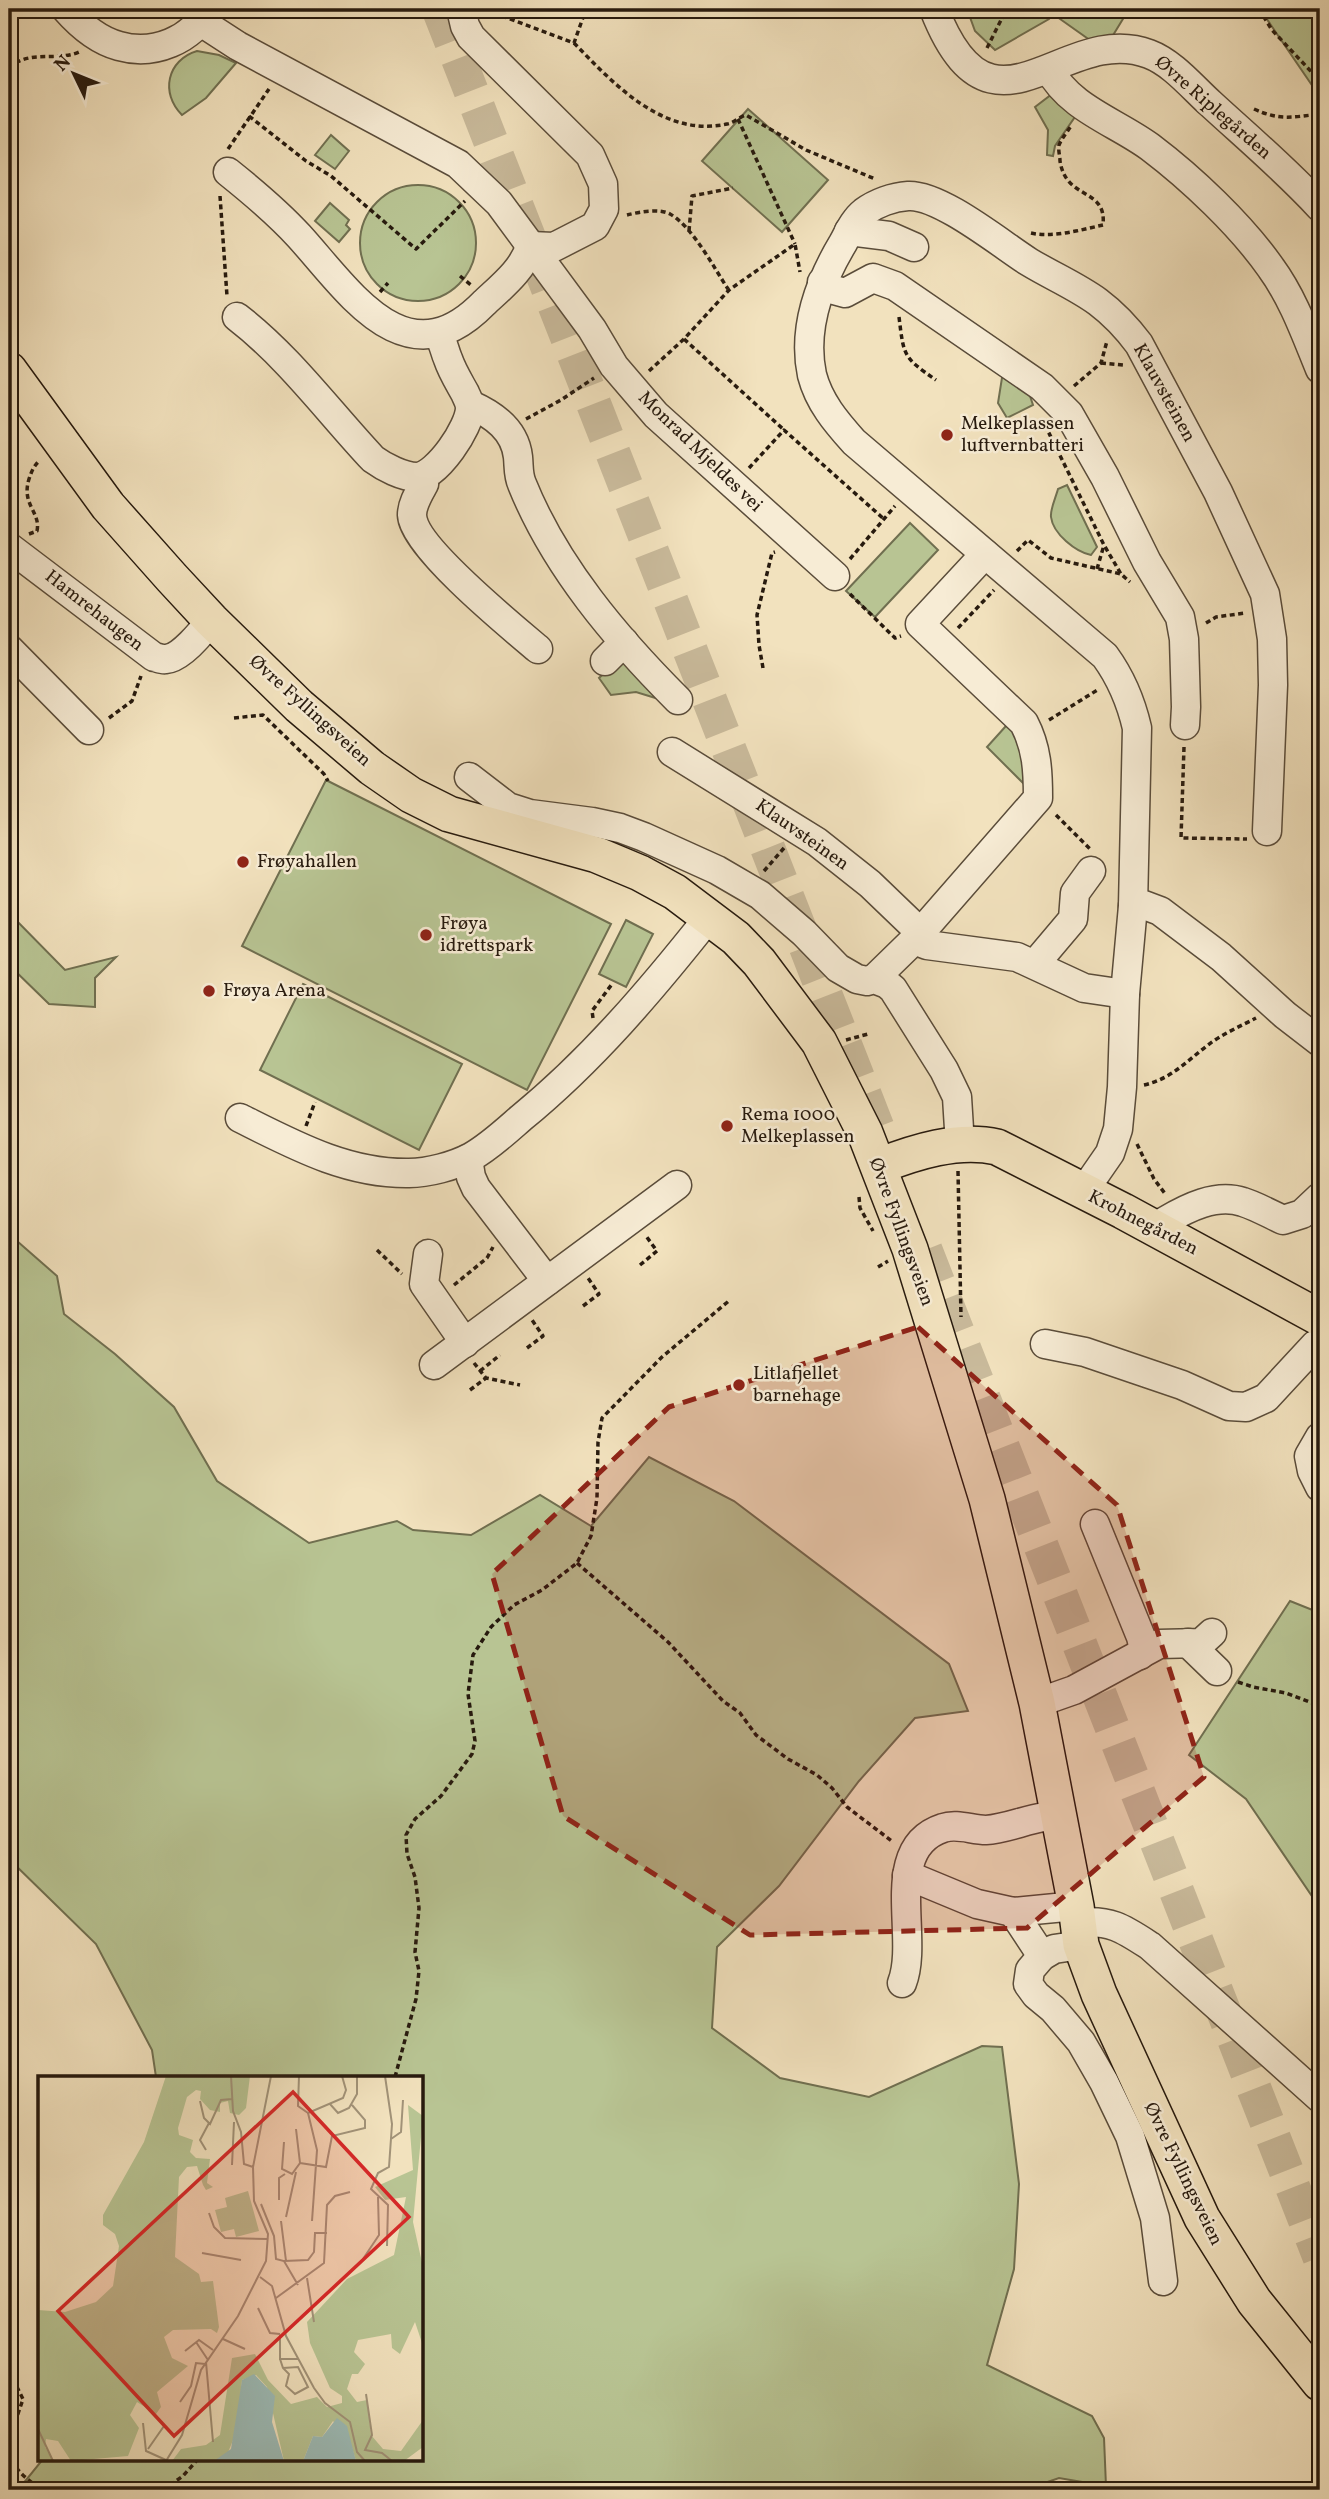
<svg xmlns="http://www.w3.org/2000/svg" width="1329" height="2499" viewBox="0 0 1329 2499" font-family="Vollkorn,serif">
	<rect width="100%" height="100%" fill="#f2e2be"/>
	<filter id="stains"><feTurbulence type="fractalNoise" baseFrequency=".00286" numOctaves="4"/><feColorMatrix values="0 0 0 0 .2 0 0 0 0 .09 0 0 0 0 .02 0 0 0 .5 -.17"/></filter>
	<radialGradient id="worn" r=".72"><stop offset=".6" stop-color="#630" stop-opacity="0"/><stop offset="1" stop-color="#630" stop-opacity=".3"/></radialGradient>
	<g fill="#b8c493" stroke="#706f50" stroke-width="2">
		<path d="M967,9H1129L1104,50L1053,14L1049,19L995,50L975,31Z"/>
		<path d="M1260,9H1320V97Z"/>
		<path d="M197,51L219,55L236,63L206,98L182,115C160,93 167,60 197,51Z"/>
		<path d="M1052,94L1079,111L1055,146L1053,156L1047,155L1048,130L1035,107Z"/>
		<path d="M748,109L828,180L782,232L702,161Z"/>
		<path d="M331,135L349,151L335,169L315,155Z"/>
		<circle cx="418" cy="243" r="58"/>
		<path d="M330,203L349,220L346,225L350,229L339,242L315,221Z"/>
		<path d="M1004,365L1025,381L1033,405L1007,418L998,403Z"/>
		<path d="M1067,485L1097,547L1091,555C1076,552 1053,534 1051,517C1050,509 1056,497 1058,489Z"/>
		<path d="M910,523L938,550L875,617L846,591Z"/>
		<path d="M625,654L662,700L636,692L611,695L599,678Z"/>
		<path d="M1015,716L1030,790L987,747Z"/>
		<path d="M326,780L611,924L527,1090L242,946Z"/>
		<path d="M9,913L65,970L116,957L95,978V1007L49,1004L9,965Z"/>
		<path d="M626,920L653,934L626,987L599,974Z"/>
		<path d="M303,984L462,1064L419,1150L260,1070Z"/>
		<path d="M9,1234L57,1276L64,1314L115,1354L174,1407L217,1481L309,1543L397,1521L413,1530L471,1535L540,1495L591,1526L649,1457L734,1501L949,1664L968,1711L915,1718L859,1781L779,1886L717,1947L712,2028L780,2078L869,2097L982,2046L1002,2047L1019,2184L1014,2269L987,2365L1092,2416L1104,2438L1106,2486L1059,2478L1024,2490H18L43,2459H422V2077H156L152,2050L96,1944L9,1859Z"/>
		<path d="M1290,1601L1320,1613V1908L1246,1799L1189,1755Z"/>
	</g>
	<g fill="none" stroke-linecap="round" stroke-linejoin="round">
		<g stroke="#c9ba9b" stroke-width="35" stroke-dasharray="35 18" stroke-linecap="butt">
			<path d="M439,9L878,1130"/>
			<path d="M925,1250L1320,2257"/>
		</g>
		<defs>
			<g id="minor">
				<path d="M66,9C80,25 97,40 119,46C154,56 192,40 208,9"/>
				<path d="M461,9L465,26L471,37L590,155L603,184L604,209L595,226L554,247L530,246"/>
				<path d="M934,9C992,158 1063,21 1149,54C1173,63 1193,88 1211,104C1248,138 1286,170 1320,207"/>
				<path d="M201,22L238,46L458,164L499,203L592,329L614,366L656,415L835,576"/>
				<path d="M1049,69C1069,108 1116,122 1150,147C1191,178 1241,225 1271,268C1293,298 1306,335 1320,369"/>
				<path d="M228,172C253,192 277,212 299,236C349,291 406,383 484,303C501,287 524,269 530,246"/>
				<path d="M849,231L889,236L914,247"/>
				<path d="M822,282L834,290L845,293L873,278L895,286L1042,387L1069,414L1105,477L1147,562L1180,617L1184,639L1186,707L1185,725"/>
				<path d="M237,317C289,357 328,411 373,459C384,467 403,477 417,477C437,476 470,427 470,408C470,402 467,398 465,393C459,382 452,371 448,359C444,350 444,343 438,335"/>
				<path d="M471,405C494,415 515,430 518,457C519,467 518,475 522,484C555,566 616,638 678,700"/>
				<path d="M420,477L424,484C419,493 412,504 412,515C413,546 512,627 538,649"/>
				<path d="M9,547L154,657C155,657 164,660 166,659C181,658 202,632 211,620"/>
				<path d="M9,649L89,730"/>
				<path d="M605,661L624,642"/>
				<path d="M672,752L817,842L870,884L921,933"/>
				<path d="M469,777L508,807L530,814L592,822L620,828L644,837L717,870L760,895L804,933L838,968L857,979L867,981L874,979L887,984L893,989L944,1070L957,1097L960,1145"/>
				<path d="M1133,906L1144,905L1160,911L1221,957L1285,1015L1320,1042"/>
				<path d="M914,940L1038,798C1038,771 1037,748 1024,723L920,624L985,554"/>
				<path d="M1035,964L1073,919L1075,893L1091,871"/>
				<path d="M874,979L914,940L927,945L1017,957L1084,988L1125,994"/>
				<path d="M240,1118C294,1145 347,1174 409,1173C428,1173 454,1166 471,1157C489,1147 505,1132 521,1118C592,1060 652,989 709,917"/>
				<path d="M468,1159L471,1177L476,1188L547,1281"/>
				<path d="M1083,1192L1110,1153L1118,1129L1122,1087L1125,994L1133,906L1137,728C1131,702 1121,678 1105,656L854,442C836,422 819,402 812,375C802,328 819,283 843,243C849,232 854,220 864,212C876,203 893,197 908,196C940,194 1002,245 1029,262C1052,276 1076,286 1098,302C1114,314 1127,328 1139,344L1218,492L1265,594L1272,639L1273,685L1267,831"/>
				<path d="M1165,1221C1187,1208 1216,1193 1243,1202C1256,1206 1270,1214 1283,1220L1302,1214L1320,1197"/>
				<path d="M428,1254L424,1284L465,1343"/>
				<path d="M1045,1344L1085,1352L1182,1385L1229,1406L1246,1407L1266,1398L1315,1345"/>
				<path d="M434,1365L677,1185"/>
				<path d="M1320,1437L1309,1456L1312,1471L1320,1487"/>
				<path d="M1095,1524L1141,1637L1143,1645L1140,1655"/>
				<path d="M1188,1643L1217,1671"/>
				<path d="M1037,1703L1074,1690L1159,1644L1201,1643L1212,1633"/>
				<path d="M907,1875L977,1904L1013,1912L1076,1906"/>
				<path d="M1013,1912L1042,1956"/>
				<path d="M1078,1923C1110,1919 1124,1929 1150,1946L1320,2098"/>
				<path d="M1081,1945L1054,1949L1042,1956L1030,1970L1028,1984L1036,1995L1053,2009L1081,2042L1104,2082L1130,2136L1155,2218L1163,2281"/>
				<path d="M902,1983C920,1937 881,1848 943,1828C957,1823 972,1830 986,1830C1005,1829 1025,1820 1044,1817"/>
			</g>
			<g id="major">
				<path d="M9,370L108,506L172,578L211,620L299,706L372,768L411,795L449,814L597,855L640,873L675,892L736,938L759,962L819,1042L865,1133L910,1249L987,1499L1037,1703L1076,1906L1081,1945L1099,1994L1202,2218L1254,2301L1320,2383"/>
				<path d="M879,1166C915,1152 958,1138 997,1147L1123,1211L1320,1318"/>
			</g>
		</defs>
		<use href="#minor" stroke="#5a4c3a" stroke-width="31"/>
		<use href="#major" stroke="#271a0e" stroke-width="38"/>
		<g stroke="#271a0e" stroke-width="3.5" stroke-dasharray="5 3.5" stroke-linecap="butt">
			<path d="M995,9L1002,18"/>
			<path d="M1259,9L1272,30L1320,81"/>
			<path d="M486,10L574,43L586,9"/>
			<path d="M574,43C614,84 663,138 727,124C734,123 739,117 746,115L806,150L875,179"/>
			<path d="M987,48L1002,18L1015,9"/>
			<path d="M9,68C29,49 56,62 79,52"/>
			<path d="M1254,109C1280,121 1293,117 1320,114"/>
			<path d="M249,116L306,161L331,176L416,249L465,201"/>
			<path d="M738,119L795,244"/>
			<path d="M228,149L269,89"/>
			<path d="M220,196L227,296"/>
			<path d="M627,215C639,212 659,208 670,214C693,227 714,268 728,289"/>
			<path d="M689,231L692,196L733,188"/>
			<path d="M1031,233C1053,238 1080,230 1103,225C1107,187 1066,201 1060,161C1060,156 1058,150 1059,145C1062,138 1067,132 1071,126"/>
			<path d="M460,276L471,285"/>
			<path d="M380,292L388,283"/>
			<path d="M899,317C904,357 903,357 936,380"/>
			<path d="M684,339L783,429"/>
			<path d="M1101,363L1123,365"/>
			<path d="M649,371L684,339L729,290L795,244L800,272"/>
			<path d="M1074,386L1101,363L1107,341"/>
			<path d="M526,419L561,400L594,378"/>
			<path d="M1045,425L1104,545L1121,574"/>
			<path d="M749,468L784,430L885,520"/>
			<path d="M29,534L37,531C41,512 21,505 29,479C32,470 34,466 40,460"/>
			<path d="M1017,551L1028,540L1051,558L1121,574L1130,582"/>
			<path d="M850,559L895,506"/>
			<path d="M1097,569L1104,545"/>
			<path d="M850,594L895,638L901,636"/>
			<path d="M1206,623L1216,617L1245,613"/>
			<path d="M958,628L994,590"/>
			<path d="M763,668L759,645L757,615L772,553L775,552"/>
			<path d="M109,718L132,701L141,676"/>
			<path d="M234,718L263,715L324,774L328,781"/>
			<path d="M1049,720L1099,689"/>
			<path d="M1184,747L1181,838L1247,839"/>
			<path d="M1056,815L1090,849"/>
			<path d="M764,871L784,848"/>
			<path d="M593,1018L592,1011L612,984"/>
			<path d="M846,1040L868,1034"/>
			<path d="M1144,1085C1171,1079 1187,1061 1208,1045C1222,1034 1241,1026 1256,1018"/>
			<path d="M306,1126L315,1102"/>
			<path d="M1137,1144L1154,1179L1166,1195"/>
			<path d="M958,1171L961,1317"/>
			<path d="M859,1197L860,1208L873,1231"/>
			<path d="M377,1250L402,1274"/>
			<path d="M640,1265L657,1251L646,1236"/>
			<path d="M878,1267L888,1261"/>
			<path d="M454,1285L487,1258L493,1247"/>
			<path d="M583,1306L599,1294L588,1278"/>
			<path d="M527,1348L543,1336L532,1320"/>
			<path d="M474,1363L486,1378L520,1385"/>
			<path d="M480,1371L500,1355"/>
			<path d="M470,1390L486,1378"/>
			<path d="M577,1563L668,1642L723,1701L740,1713L756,1735L788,1759L817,1775L832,1788L847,1807L893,1842"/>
			<path d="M1238,1682L1253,1687L1286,1693L1320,1706"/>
			<path d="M395,2077L416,1999L419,1971L415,1952L419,1908L415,1877L407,1854L406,1835L415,1819L441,1796L472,1754L475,1741L468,1694L473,1655L491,1627L514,1605L542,1590L577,1563L591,1536L597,1498L598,1442L602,1418L662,1357L730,1300"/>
			<path d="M9,2383L17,2387L23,2399C16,2421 2,2450 19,2471C25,2478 34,2484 41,2490"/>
			<path d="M60,2490L64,2488L75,2490"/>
			<path d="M163,2490L183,2476L198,2459"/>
		</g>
		<use href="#minor" stroke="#f7ecd5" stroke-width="28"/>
		<use href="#major" stroke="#f2e2be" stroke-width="35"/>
	</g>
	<path fill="#8f2418" fill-opacity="0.2" stroke="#8f2418" stroke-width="5" stroke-dasharray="14 9" stroke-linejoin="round" d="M918,1327L1117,1505L1204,1777L1027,1928L750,1935L563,1816L492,1574L669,1407Z"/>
	<g fill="#8f2418" stroke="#f7ecd5" stroke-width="2.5">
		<circle cx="947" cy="435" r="7"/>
		<circle cx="243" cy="862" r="7"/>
		<circle cx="426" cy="935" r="7"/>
		<circle cx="209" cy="991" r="7"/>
		<circle cx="727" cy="1126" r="7"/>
		<circle cx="739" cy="1385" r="7"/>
	</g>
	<g text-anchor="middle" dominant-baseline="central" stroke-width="5" stroke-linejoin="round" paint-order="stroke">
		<g font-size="19" fill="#271a0e" stroke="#f7ecd5">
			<text transform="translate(1213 108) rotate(41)">Øvre Riplegården</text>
			<text transform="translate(1164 393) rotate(61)">Klauvsteinen</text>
			<text transform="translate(700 452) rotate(44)">Monrad Mjeldes vei</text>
			<text transform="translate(94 611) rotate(38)">Hamrehaugen</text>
			<text transform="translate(310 711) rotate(42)">Øvre Fyllingsveien</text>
			<text transform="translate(802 835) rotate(35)">Klauvsteinen</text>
			<text transform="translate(1143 1223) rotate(27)">Krohnegården</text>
			<text transform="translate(901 1232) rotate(70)">Øvre Fyllingsveien</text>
			<text transform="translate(1183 2174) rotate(64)">Øvre Fyllingsveien</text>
		</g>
		<g font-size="19" fill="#271a0e" stroke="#f7ecd5" text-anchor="start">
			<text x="961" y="424">Melkeplassen<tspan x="961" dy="22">luftvernbatteri</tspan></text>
			<text x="257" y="862">Frøyahallen</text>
			<text x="440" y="924">Frøya<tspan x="440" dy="22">idrettspark</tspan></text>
			<text x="223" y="991">Frøya Arena</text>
			<text x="741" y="1115">Rema 1000<tspan x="741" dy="22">Melkeplassen</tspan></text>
			<text x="753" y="1374">Litlafjellet<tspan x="753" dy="22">barnehage</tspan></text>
		</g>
	</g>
	<g transform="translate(38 2076)">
		<rect width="385" height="385" fill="#f2e2be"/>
		<path d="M128,0H212L208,32L201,39L192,37L190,25L182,27V36L172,34L162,23L163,15L158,14L149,21L140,52L141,59L155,64L152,76L158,82L172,83L169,107L175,111L168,114L165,109L159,90L149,91L141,101L137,181L161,198L163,206L175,205L181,251L179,257L173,253L135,254L126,261L134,282L150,290L119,316L123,331L118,338L99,326L92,339L101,352L90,380L33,385L20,365L8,363L7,371L16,385H0V234L27,236L58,226L75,210L81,170L77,158L65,149V139L106,66ZM370,29L385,40L375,146L385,191V270L377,246L362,278L354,272L353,258L320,264L316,276L327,288L320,298H314L309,313L319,326L329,324L333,359L345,373L363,375L385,344V371L366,385H318L312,365L295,345L284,361L275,360L265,385H246L229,311L218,299L204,304L199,354L189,379L176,385H134L143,373L168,369L182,359L194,282L217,278L230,304L253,328L279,321L289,331L304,327V320L292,312L272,267L269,246L309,203L356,179L368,121L347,124L337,111L375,94ZM210,115L221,155L198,161L196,153L183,156L177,134L189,131L187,122Z" fill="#b8c493"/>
		<path d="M216,298L237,320L234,346L246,385H176L193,373L204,304ZM299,342L309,350L318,385H265L275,360L284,361Z" fill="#9cbcb8"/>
		<path fill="none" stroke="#a19278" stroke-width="2" d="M193,0L195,35L203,56L206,88L215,91M261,0L260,30L270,37M347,0L354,48L351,91L340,97L333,113L350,129L349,170M162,25L166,42L172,48L183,24L194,23M292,28L300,37L311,32L319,18V0M270,37L279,74L274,145M270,37L305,22L308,14L304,0M353,63L363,56L365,24M246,66L244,93L254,98L262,87L258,53M168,74L162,64L171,47M262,87L288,91L294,60L327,52V44L314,29M194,89L196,46M241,124V102L247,98M223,128L236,160L238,183L246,185L260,209M171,137L176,151L187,162L230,163M248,141L258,96M243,145L248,185M164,177L203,184M325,183L341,159L340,121M246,185L270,184L276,176L277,157H289M222,201L234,210L248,260L276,312L287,327L312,346L319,376L327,385M269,202L276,246M238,222L286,187L289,129L297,120L312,116M220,232L232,257L242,258M247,257L242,260V283H260M185,263L207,273M158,266L170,284M147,275L161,264L175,274M242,283L245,292L251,298L248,310L257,318L270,311L260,291L245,292M168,286L175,366M328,318L334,359L327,374L344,377L354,385M142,326L153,310L158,287L167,288M105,347L108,375L128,384M0,353L15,385M110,373L126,350M128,385L144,359L163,294L200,240L228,185L230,158L216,125L215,91L233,0"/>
		<path fill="#d62828" fill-opacity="0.15" stroke="#d62828" stroke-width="3.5" d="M255,16L371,141L136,360L20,235Z"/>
		<rect width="385" height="385" fill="none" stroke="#271a0e" stroke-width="3.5"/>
	</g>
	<rect width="1329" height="2499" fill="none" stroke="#f2e2be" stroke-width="35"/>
	<rect x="10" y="10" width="1308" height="2478" fill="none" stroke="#271a0e" stroke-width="3.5"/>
	<rect x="18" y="18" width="1294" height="2464" fill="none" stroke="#271a0e" stroke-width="2"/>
	<g transform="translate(74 74) rotate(313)" stroke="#f7ecd5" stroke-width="5" paint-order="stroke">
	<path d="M0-5L12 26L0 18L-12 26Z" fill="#271a0e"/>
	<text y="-10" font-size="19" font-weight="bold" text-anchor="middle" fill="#271a0e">N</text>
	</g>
	<rect width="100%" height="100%" filter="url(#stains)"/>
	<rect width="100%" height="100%" fill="url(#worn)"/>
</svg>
